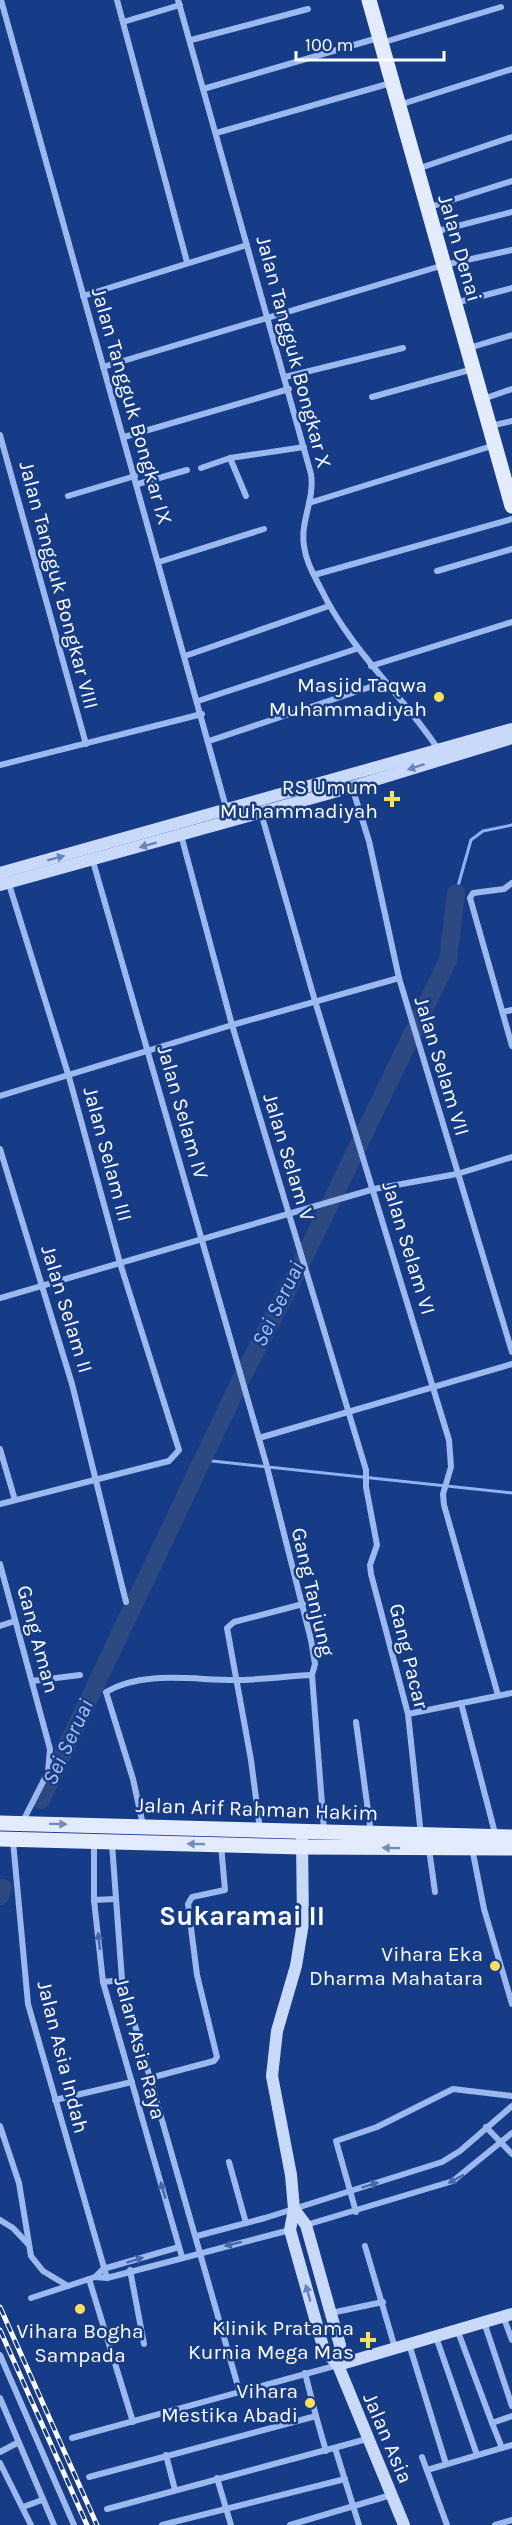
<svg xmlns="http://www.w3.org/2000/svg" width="512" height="2525" viewBox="0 0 512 2525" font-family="Karla,sans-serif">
	<rect width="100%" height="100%" fill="#163c87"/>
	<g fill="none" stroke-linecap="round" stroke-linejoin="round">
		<g stroke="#8eb2f1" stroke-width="3">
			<path d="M456,893L471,840L483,831L512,825"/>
			<path d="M203,1460L512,1493"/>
		</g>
		<g stroke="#2d4981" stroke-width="18">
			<path d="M41,1800L241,1379L300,1266L448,960L456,893"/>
			<path d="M0,1896L3,1888"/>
		</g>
		<g stroke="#9bb9ee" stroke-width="6">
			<path d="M1,0L227,811"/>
			<path d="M117,0L187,262"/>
			<path d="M178,0L311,474C315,499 300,521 304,546C306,562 314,575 321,589C351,651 401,693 438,749"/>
			<path d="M123,22L180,5"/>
			<path d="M191,40L308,9"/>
			<path d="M381,43L501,7"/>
			<path d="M203,89L378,38"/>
			<path d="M399,105L512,69"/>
			<path d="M216,133L391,83"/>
			<path d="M417,169L512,137"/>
			<path d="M430,207L512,181"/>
			<path d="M434,232L512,212"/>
			<path d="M83,296L247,245"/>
			<path d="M455,303L512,288"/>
			<path d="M469,348L512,335"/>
			<path d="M103,367L444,265L512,250"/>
			<path d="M285,377L403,348"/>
			<path d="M372,397L473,369"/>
			<path d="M483,399L512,389"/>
			<path d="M490,426L512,421"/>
			<path d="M0,435L86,744"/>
			<path d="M124,437L289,389"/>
			<path d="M230,458L246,496"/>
			<path d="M201,468L230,458L304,447"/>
			<path d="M138,484L187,470"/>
			<path d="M68,496L135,476"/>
			<path d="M309,503L495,445"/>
			<path d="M159,562L264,529"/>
			<path d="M437,571L512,549"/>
			<path d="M314,575L512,519"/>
			<path d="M185,656L329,606"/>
			<path d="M371,666L512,622"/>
			<path d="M198,701L356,649"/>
			<path d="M209,741L385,682"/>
			<path d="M0,765L202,714"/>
			<path d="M352,787L369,841L399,978L512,1352"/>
			<path d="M261,813L315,1001L449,1440L451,1467L443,1494L444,1505L498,1695"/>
			<path d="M181,835L232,1025L366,1470V1487L377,1545L370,1565L371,1574L408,1714L421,1835"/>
			<path d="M92,858L266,1463L311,1640L315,1664L312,1675L324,1830"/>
			<path d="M512,883L504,889L473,893L470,898L512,1046"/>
			<path d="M503,1012L512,1010"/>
			<path d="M0,1096L232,1025L399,978"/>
			<path d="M0,1149L72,1384L126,1602"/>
			<path d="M0,1298L374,1189L457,1174L512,1157"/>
			<path d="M259,1438L512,1364"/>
			<path d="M0,1449L15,1500"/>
			<path d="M0,1504L169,1461L179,1450L120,1263L69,1077L8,881"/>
			<path d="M0,1564L50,1749L48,1772L22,1823"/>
			<path d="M0,1626L15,1621"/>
			<path d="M32,1681L80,1675"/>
			<path d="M461,1703L496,1837"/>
			<path d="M408,1714L512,1693"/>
			<path d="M356,1722L371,1833"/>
			<path d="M143,1825L133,1779L106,1692C143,1670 193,1680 234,1680C260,1680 286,1676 312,1675"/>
			<path d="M260,1829L251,1760L227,1628L234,1622L303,1604"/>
			<path d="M13,1841L28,2004L107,2278"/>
			<path d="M94,1843V1900L103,1982L182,2257"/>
			<path d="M112,1844L122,1980L239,2390"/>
			<path d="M472,1848L484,1909L512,2004"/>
			<path d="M429,1849L435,1892"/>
			<path d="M94,1900L115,1899"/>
			<path d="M103,1982L122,1980"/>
			<path d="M150,2078L214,2061L217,2057L197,1975L188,1904L192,1897L225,1890L221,1845"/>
			<path d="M55,2100L132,2082"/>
			<path d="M0,2126L19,2183L31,2256L43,2271L68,2286L95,2277L103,2269L179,2247"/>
			<path d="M486,2127L512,2154"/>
			<path d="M229,2162L246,2223"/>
			<path d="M356,2212L336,2141L377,2127L453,2089L512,2096"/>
			<path d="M0,2220L13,2228L28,2244"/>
			<path d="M306,2225L453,2181L512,2133"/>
			<path d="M197,2236L265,2218L442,2162L460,2151L512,2106"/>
			<path d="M365,2246L395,2348"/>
			<path d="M130,2270L144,2344"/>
			<path d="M95,2277L107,2278L290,2230"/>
			<path d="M89,2279L133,2422"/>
			<path d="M31,2298L68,2286"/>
			<path d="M331,2313L383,2302"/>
			<path d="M503,2316L512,2340"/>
			<path d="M484,2322L512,2406"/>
			<path d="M457,2329L492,2423"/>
			<path d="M436,2337L477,2455"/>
			<path d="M409,2344L446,2464"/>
			<path d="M0,2355L74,2525"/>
			<path d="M305,2373L316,2416"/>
			<path d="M0,2398L54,2525"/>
			<path d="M72,2438L338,2365"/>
			<path d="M335,2448L359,2525"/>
			<path d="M502,2448L492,2423L512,2416"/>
			<path d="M0,2452L17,2443"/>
			<path d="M166,2455L175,2490"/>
			<path d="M422,2457L447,2525"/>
			<path d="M0,2463L31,2525"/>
			<path d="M427,2470L512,2445"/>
			<path d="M89,2477L316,2416L326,2451"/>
			<path d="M217,2478L231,2525"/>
			<path d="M23,2507L42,2500"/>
			<path d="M107,2509L367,2439"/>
			<path d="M162,2525L345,2479"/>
			<path d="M290,2525L391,2495"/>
			<path d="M495,2525L512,2520"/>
		</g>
		<g stroke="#c9d9fa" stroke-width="12">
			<path d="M0,873L512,729"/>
			<path d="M0,885L352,787L512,738"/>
			<path d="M302,1839L303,1923L296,1966L277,2031L272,2076L291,2175L294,2209L290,2230L324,2350L338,2365L404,2525"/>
			<path d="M294,2209L306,2225L331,2314L340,2345L338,2365"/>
			<path d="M338,2365L512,2314"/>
		</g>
		<g stroke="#e3ebff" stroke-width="15">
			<path d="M369,0L512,506"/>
			<path d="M0,1823L512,1837"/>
			<path d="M0,1839L302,1847L512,1848"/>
		</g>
		<defs>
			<g id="rail">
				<path d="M0,2307L97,2525"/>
				<path d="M0,2330L87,2525"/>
			</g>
		</defs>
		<use href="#rail" stroke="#fff" stroke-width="5"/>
		<use href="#rail" stroke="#163c87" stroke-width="3" stroke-dasharray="9" stroke-linecap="butt"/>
	</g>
	<defs><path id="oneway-solid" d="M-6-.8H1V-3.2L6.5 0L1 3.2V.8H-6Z" transform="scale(1.5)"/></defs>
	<g fill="#6783bb">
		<use href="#oneway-solid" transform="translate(416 767) rotate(162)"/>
		<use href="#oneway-solid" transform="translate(148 845) rotate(164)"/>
		<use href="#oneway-solid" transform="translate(56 858) rotate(-15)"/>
		<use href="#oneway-solid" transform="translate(308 2293) rotate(-106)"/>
	</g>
	<g fill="#728bbd">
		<use href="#oneway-solid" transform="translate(58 1824) rotate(1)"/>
		<use href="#oneway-solid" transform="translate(196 1844) rotate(-179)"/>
		<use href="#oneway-solid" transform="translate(391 1848) rotate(-179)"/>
	</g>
	<g fill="#4568ab">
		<use href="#oneway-solid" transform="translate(99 1941) rotate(-96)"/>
		<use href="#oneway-solid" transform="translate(456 2179) rotate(152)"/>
		<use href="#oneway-solid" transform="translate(370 2185) rotate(-17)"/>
		<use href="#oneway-solid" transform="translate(163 2190) rotate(-106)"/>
		<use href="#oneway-solid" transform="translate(233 2244) rotate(166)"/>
		<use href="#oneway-solid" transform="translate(135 2260) rotate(-17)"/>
	</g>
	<g fill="#ffe059" stroke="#163c87" stroke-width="2">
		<circle cx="439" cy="697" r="6"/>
		<path d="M389 790h6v6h6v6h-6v6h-6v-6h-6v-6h6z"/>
		<circle cx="495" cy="1966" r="6"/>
		<circle cx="80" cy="2309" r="6"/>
		<path d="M365 2331h6v6h6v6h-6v6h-6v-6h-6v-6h6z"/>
		<circle cx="310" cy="2403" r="6"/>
	</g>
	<g text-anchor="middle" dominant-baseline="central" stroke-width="5" stroke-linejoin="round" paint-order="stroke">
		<g font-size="21" fill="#fff" stroke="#163c87">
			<text transform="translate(460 248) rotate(74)">Jalan Denai</text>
			<text transform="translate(294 352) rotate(75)">Jalan Tangguk Bongkar X</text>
			<text transform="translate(132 406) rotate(74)">Jalan Tangguk Bongkar IX</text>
			<text transform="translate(59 585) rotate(75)">Jalan Tangguk Bongkar VIII</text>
			<text transform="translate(442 1066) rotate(73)">Jalan Selam VII</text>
			<text transform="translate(183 1112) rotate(74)">Jalan Selam IV</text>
			<text transform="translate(108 1154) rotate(75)">Jalan Selam III</text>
			<text transform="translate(289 1157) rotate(73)">Jalan Selam V</text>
			<text transform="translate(409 1248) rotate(73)">Jalan Selam VI</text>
			<text transform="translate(67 1309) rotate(73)">Jalan Selam II</text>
			<text transform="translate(313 1592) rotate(77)">Gang Tanjung</text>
			<text transform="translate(38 1639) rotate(75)">Gang Aman</text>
			<text transform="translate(409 1656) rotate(76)">Gang Pacar</text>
			<text transform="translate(257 1809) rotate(2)">Jalan Arif Rahman Hakim</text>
			<text transform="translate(140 2048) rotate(75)">Jalan Asia Raya</text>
			<text transform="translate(63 2057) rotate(76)">Jalan Asia Indah</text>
			<text transform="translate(388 2438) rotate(67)">Jalan Asia</text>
		</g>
		<g font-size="21" fill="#fff" stroke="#163c87" text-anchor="end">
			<text x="427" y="685">Masjid Taqwa<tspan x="427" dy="24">Muhammadiyah</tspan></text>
			<text x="378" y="787">RS Umum<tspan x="378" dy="24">Muhammadiyah</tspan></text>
			<text x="483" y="1954">Vihara Eka<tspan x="483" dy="24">Dharma Mahatara</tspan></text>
			<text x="354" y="2328">Klinik Pratama<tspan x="354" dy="24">Kurnia Mega Mas</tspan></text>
			<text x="80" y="2331" text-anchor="middle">Vihara Bogha<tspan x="80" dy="24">Sampada</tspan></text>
			<text x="298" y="2391">Vihara<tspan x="298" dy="24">Mestika Abadi</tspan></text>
		</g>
		<g font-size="22" font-style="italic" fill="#a7c3f6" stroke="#163c87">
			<text transform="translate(278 1304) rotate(-64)">Sei Seruai</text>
			<text transform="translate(68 1742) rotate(-65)">Sei Seruai</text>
		</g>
		<g font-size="27" font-weight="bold" fill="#fff" stroke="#163c87">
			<text x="242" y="1916">Sukaramai II</text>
		</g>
	</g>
	<path d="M296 51v9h148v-9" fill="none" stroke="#ffffff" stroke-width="3"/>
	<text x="305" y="51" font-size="18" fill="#ffffff" stroke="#163c87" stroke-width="4.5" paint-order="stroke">100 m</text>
</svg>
